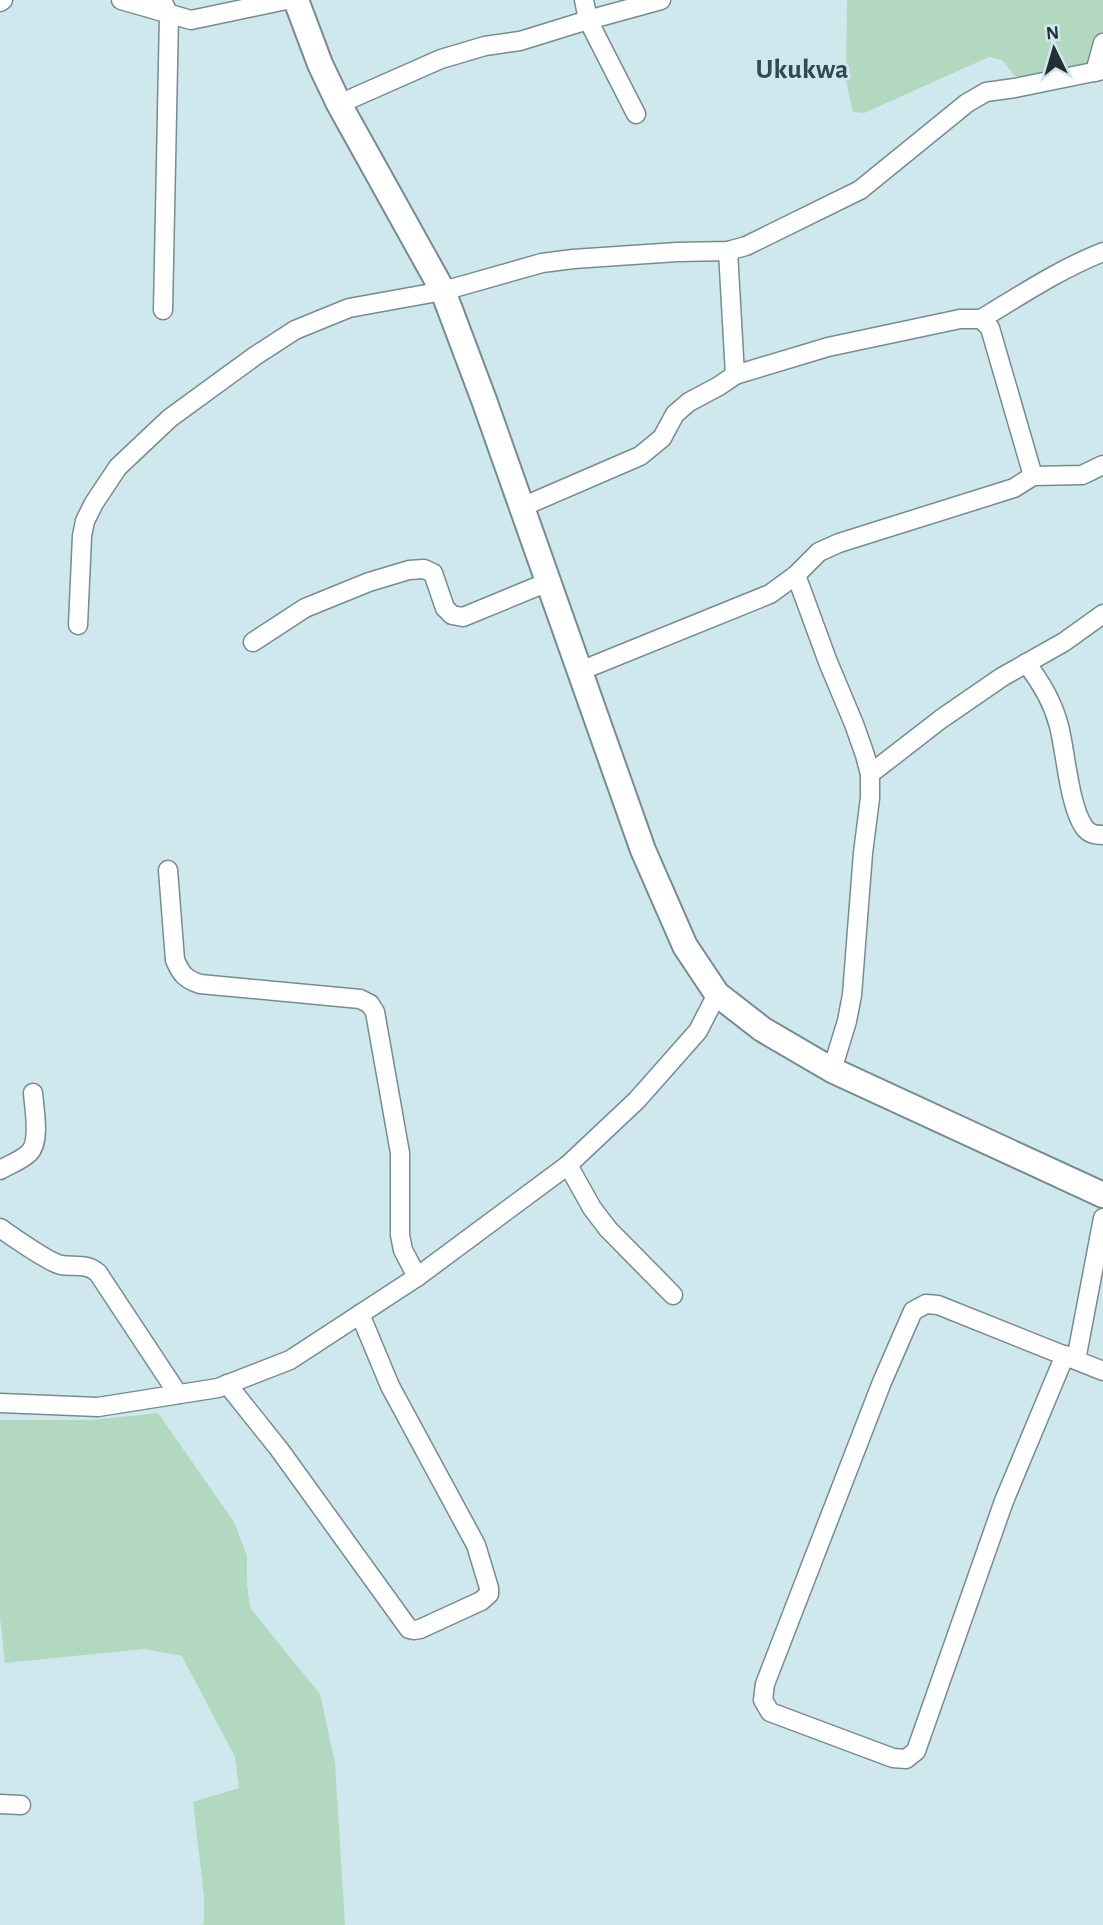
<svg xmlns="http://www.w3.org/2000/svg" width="1103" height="1925" viewBox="0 0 1103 1925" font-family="'Alegreya Sans',sans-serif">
	<rect width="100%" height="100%" fill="#cfe8ed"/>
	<g fill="#b2d8bf">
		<path d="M847,0H1103V55L1068,74L1026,90L1002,60L989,57L864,113L853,112L846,81Z"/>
		<path d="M158,1413L234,1522L247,1555V1583L250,1608L320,1694L335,1763L345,1925H199L204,1924V1897L193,1802L239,1788L235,1757L182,1656L144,1649L5,1663L0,1617V1420H92Z"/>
	</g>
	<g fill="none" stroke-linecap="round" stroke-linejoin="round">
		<defs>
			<g id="minor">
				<path d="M121,0L191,20L286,0"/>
				<path d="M162,0L169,15L163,310"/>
				<path d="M584,0L588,20L636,114"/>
				<path d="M0,2L3,0"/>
				<path d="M1095,72L1103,43"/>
				<path d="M339,104L441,59L485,46L520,41L588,20L661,0"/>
				<path d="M981,319C1021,295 1060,269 1103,252"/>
				<path d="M735,375L828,347L960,319H981L990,328L1033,476"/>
				<path d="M522,507L640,456L662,438L675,414L689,402L719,386L735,375L728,251"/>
				<path d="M796,575L828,662L854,724L865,755L870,774V798L863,853L852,995L847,1021L832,1070"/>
				<path d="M78,625L82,536L85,521L94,503L118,467L170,418L255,356L295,330L349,308L443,291L542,263L573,259L677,252L728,251L746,246L860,190L967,103L986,92L1015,88L1103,70"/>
				<path d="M253,642L305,608L369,582L409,570L424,569L433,573L445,608L452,615L463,617L548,582"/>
				<path d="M1026,663C1041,682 1053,703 1059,726C1066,754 1069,805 1084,827C1089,834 1095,835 1103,835"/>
				<path d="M580,671L770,594L796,575L819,552L839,543L1014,488L1033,476L1082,475L1103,465"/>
				<path d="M870,774L941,719L1002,677L1064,642L1103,614"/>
				<path d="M168,870L175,960C181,974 185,979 200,984L360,999L370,1004L375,1012L400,1153V1235L403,1250L417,1277"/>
				<path d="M568,1165L592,1208L608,1229L673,1295"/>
				<path d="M0,1170C9,1165 22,1160 29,1153C41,1142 34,1108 33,1093"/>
				<path d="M0,1228C13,1237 48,1262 61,1265C75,1267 87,1263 98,1273L178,1394"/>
				<path d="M1065,1355L1004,1501L916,1751L906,1759L893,1758L770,1712L763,1700L765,1684L882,1382L913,1311L926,1304L938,1305L1103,1371"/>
				<path d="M1076,1360L1103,1218"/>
				<path d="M227,1384L279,1449L409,1629L414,1630L420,1629L481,1601L489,1594V1588L476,1545L390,1386L360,1314"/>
				<path d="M0,1403L98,1407L218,1388L290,1360L417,1277L568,1165L637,1100L698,1031L717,994"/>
				<path d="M0,1804L21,1805"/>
			</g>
			<path id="secondary" d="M296,0L320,64L339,104L443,291L484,400L643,850L685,946L717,994L762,1029L832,1070L1103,1195"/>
		</defs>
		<use href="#minor" stroke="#758c91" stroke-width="21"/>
		<use href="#secondary" stroke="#758c91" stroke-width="28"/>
		<use href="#minor" stroke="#fff" stroke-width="18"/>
		<use href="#secondary" stroke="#fff" stroke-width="24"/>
	</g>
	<g text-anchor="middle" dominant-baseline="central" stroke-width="6" stroke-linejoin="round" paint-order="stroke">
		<g font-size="28" font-weight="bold" fill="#34494e" stroke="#cfe8ed">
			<text x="802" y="70">Ukukwa</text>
		</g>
	</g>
	<g transform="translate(1054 49) rotate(355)" stroke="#cfe8ed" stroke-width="5" paint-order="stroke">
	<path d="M0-5L12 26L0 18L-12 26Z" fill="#252e30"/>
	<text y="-10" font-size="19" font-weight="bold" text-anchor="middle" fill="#252e30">N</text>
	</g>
</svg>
